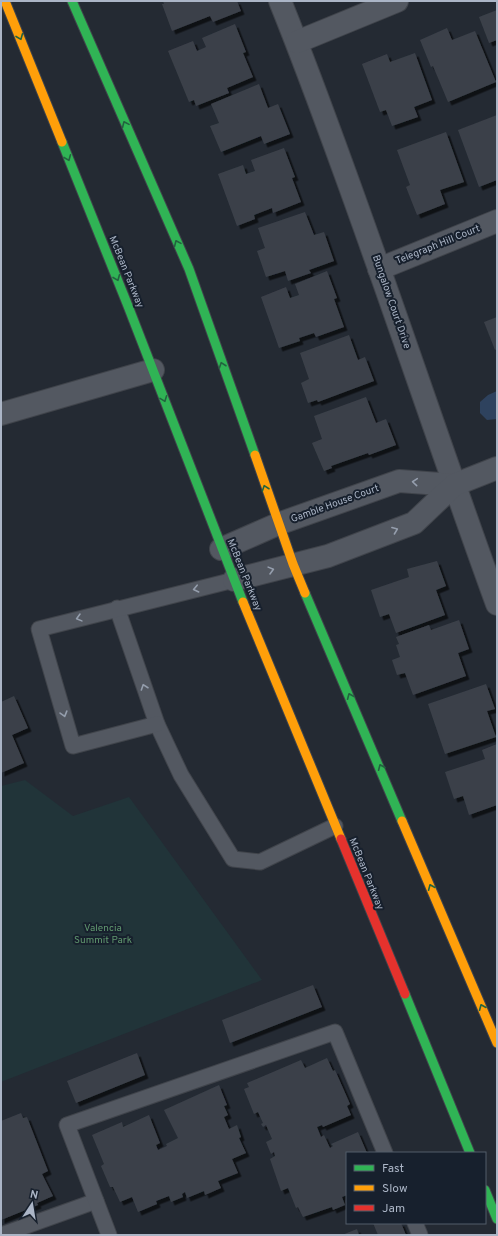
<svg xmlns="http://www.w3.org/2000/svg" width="498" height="1236" viewBox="0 0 498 1236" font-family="Overpass,sans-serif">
	<defs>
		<filter id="shadow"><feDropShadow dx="3.5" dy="3.5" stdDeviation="0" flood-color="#0009"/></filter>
	</defs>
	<rect width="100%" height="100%" fill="#242a33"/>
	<path fill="#213439" d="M25,780L73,816L129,797L262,980L1,1082V786Z"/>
	<path fill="#2e425e" d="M497,391V419L487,420L480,413V402L488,395Z"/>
	<g fill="#3b4049" filter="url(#shadow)">
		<path d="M163,1H237L241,11L213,22L210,16L172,31L162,4H164Z"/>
		<path d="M497,10V40L489,43L479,17Z"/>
		<path d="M235,24L246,52L243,53L253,77L227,88L229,93L196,106L194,100L189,102L168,51L193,41L197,51L206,47L202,38Z"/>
		<path d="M447,28L452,40L475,31L496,82L448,102L433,66L431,67L420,40Z"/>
		<path d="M415,53L432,100L414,107L418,117L392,126L386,110L380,112L362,64L387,54L390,62Z"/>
		<path d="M259,84L268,108L278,104L290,134L264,144L261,136L221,152L210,126L219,123L211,104Z"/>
		<path d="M497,115V180L479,187L458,130Z"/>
		<path d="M446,132L464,182L440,190L445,204L417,215L406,187L410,185L397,150Z"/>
		<path d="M284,148L295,177L292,178L301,202L273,213L272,208L254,215L255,219L237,226L218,174L243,165L246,174L255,171L251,160Z"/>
		<path d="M305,212L314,235L324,232L334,261L309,270L311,273L288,281L285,271L266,277L257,251L265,248L258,228Z"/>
		<path d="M327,271L337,298L334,299L344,327L316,337L314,333L299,338L300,341L279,348L261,297L286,287L290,298L299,295L295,284Z"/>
		<path d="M497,317V349L495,350L484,322Z"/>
		<path d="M349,335L358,360L365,357L374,381L318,402L317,400L308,403L301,383L309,379L300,353Z"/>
		<path d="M366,397L376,423L386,419L396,445L369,455L368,453L331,466L332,468L324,471L312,443L322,439L314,416Z"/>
		<path d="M437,561L446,586L436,590L445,615L396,633L389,614L380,617L371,590L409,577L407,569Z"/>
		<path d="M459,620L469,649L458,653L466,676L413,695L405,673L397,675L392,660L400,657L396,645L399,644L396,637L429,625L431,630Z"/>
		<path d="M486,684L495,709L487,711L496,737L445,754L428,704Z"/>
		<path d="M14,696L28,728L12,735L24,763L1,773V702Z"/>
		<path d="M497,744V805L469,815L463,796L454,799L445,772L485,759L482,750Z"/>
		<path d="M313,985L322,1007L230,1043L222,1020Z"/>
		<path d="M137,1053L145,1075L76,1103L67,1081Z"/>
		<path d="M327,1058L333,1071L335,1070L350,1104L347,1106L351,1115L323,1127L322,1125L317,1127L321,1137L324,1135L330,1148L333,1146L331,1144L358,1132L367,1153H347V1195L342,1197L345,1205L333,1210L332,1207L303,1217L298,1207L296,1208L288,1188L281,1191L270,1159L275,1156L274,1152L271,1154L266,1142L272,1139L266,1125L263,1127L261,1124L263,1123L258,1112L254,1114L244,1089L249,1087L247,1083L301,1060L305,1068Z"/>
		<path d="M219,1085L227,1105L224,1106L228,1115L224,1117L229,1129L237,1125L241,1137L239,1138L246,1153L232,1159L238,1173L218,1181L221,1188L205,1195L204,1191L187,1198L185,1192L182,1194L183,1197L171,1202L169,1196L156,1201L157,1204L138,1212L132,1197L120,1202L113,1187H110L101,1166L104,1164L92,1135L122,1122L123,1127L149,1115L160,1143L156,1145L158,1150L167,1146L166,1144L178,1138L164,1110Z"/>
		<path d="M21,1113L23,1118L27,1117L48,1171L42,1174L53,1196L37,1203L38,1205L1,1220V1121Z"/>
		<path d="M373,1223H401L406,1235H378Z"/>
		<path d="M357,1229L359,1235H342Z"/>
	</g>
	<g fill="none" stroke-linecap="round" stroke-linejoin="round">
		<defs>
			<g id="lane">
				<path d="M117,608L157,724L181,775L233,859L260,862L335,826"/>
				<path d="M157,724L73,746L39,629L234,580"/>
				<path d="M415,1223L420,1235"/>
				<path d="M1,1235L96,1201"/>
				<path d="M109,1235L67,1125L335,1032L385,1153"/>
			</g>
			<g id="street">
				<path d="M280,1C303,58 324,115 345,173C397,316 445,461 497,604"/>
				<path d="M297,42L397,1"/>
				<path d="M379,269L497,221"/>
				<path d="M1,414L153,370"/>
				<path d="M221,549L278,524L399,481L454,485"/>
				<path d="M234,580L328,556L414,523L454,485L497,468"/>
			</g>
			<g id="fast">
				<path d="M72,1L189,269L255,455"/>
				<path d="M62,142L128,306L243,602"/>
				<path d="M305,593L402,821"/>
				<path d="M405,994L470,1153"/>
				<path d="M485,1190L497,1219"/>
			</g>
			<g id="slow">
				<path d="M5,1L62,142"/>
				<path d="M255,455L293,564L305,593"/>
				<path d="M243,602L341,839"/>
				<path d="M402,821L497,1043"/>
			</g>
			<path id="jam" d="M341,839L405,994"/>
		</defs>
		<use href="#lane" stroke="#40444b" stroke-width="17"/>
		<use href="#street" stroke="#40444b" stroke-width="24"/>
		<use href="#fast" stroke="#40444b" stroke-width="11"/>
		<use href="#slow" stroke="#40444b" stroke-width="11"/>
		<use href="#jam" stroke="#40444b" stroke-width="11"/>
		<use href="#lane" stroke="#535861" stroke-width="15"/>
		<use href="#street" stroke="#535861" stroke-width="22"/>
		<use href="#fast" stroke="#30b455" stroke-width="9"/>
		<use href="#slow" stroke="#ff9f0a" stroke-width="9"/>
		<use href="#jam" stroke="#e5322d" stroke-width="9"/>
	</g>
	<defs><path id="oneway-chevron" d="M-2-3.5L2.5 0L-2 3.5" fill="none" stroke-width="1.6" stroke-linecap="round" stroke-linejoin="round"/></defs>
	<g stroke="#22633f">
		<use href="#oneway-chevron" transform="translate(20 37) rotate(68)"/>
		<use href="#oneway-chevron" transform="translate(125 124) rotate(-114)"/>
		<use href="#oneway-chevron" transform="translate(68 158) rotate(68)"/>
		<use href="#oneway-chevron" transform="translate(177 243) rotate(-114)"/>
		<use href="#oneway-chevron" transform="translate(117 278) rotate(68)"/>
		<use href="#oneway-chevron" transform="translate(222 365) rotate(-109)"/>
		<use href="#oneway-chevron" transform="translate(164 399) rotate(69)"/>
		<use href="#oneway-chevron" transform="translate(265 488) rotate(-109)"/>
		<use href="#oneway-chevron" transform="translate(350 696) rotate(-113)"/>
		<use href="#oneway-chevron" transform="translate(381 767) rotate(-113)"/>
		<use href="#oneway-chevron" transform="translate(431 887) rotate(-113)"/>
		<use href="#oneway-chevron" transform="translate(482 1007) rotate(-113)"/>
	</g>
	<g stroke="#959ead">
		<use href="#oneway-chevron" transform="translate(415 482) rotate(-175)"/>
		<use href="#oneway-chevron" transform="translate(395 530) rotate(-21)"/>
		<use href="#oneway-chevron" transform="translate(271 570) rotate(-15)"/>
		<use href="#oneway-chevron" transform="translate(196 589) rotate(167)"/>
		<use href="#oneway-chevron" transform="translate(79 618) rotate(165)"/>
		<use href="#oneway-chevron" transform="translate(144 687) rotate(-109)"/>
		<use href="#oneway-chevron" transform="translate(64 714) rotate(74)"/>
	</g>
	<g text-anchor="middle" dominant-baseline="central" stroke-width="4" stroke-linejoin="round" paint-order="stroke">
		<g font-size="10" fill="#abb5c6" stroke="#17202d">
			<text transform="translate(438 245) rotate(-22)">Telegraph Hill Court</text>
			<text transform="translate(126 272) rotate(68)">McBean Parkway</text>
			<text transform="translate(391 302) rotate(71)">Bungalow Court Drive</text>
			<text transform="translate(335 504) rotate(-20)">Gamble House Court</text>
			<text transform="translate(244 575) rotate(68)">McBean Parkway</text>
			<text transform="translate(366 874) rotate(68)">McBean Parkway</text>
		</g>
		<g font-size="10" fill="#61986f" stroke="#17202d">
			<text x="103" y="928">Valencia<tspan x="103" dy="12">Summit Park</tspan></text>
		</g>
	</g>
	<rect width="498" height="1236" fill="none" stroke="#abb5c6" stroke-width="4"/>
	<rect x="346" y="1152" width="140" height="72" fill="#17202d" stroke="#525c6a"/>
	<rect x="354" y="1165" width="20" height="6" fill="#30b455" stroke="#525c6a"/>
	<text x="382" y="1172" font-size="12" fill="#abb5c6">Fast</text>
	<rect x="354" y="1185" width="20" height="6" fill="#ff9f0a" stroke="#525c6a"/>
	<text x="382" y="1192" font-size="12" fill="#abb5c6">Slow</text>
	<rect x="354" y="1205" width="20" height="6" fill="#e5322d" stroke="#525c6a"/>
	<text x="382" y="1212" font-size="12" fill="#abb5c6">Jam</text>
	<g transform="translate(32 1204) rotate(12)" stroke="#17202d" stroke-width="3" paint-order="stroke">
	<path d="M0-3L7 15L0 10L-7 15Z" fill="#abb5c6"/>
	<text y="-6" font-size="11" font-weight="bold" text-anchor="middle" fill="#abb5c6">N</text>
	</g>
</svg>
